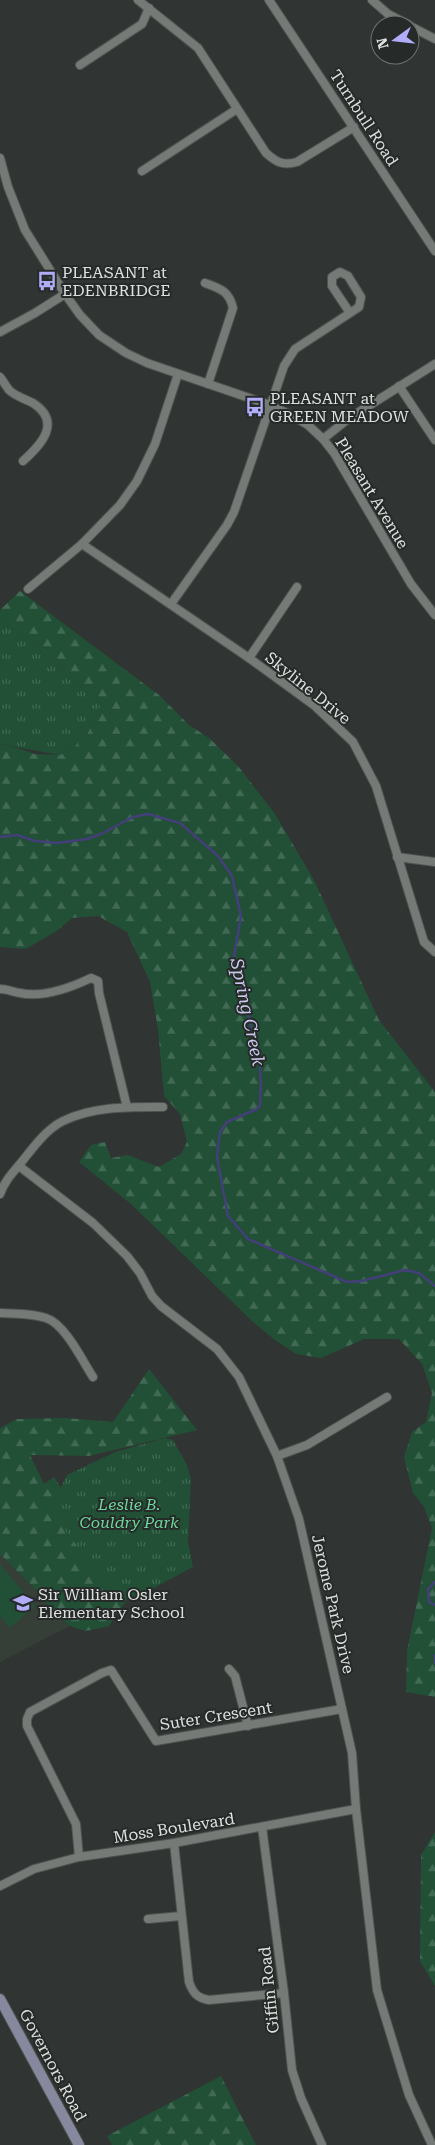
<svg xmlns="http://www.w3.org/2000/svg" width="435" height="2145" viewBox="0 0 435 2145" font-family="'Roboto Serif',serif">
	<defs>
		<pattern id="forest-firs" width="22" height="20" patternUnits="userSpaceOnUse" patternTransform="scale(1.25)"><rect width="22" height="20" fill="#215036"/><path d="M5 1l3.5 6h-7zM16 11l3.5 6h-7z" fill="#416953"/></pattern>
		<pattern id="park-tufts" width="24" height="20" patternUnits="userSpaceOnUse" patternTransform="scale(1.25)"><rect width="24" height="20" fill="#215036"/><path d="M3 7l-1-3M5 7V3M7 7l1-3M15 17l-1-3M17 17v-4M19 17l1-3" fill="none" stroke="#416953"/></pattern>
	</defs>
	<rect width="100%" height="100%" fill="#303432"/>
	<path fill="#353f38" d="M0,1554L38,1592L53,1613L70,1626L0,1662Z"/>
	<path fill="#215036" d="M0,1564L35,1606L10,1628L0,1616Z"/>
	<g fill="url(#forest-firs)">
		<path d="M20,591L159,695L189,725L209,738L238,766L275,814L314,880L379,1020L435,1092V1697L406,1692L407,1651L432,1528L424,1507L413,1493L404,1457L412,1432L426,1422L432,1393L422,1364L399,1339H364L321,1358L296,1354L275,1340L253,1322L131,1204L79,1162L91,1145L105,1142L111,1158L128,1155L159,1167L181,1154L187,1142L180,1114L164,1096L158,1029L150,982L127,932L98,916L72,918L58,930L26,949L0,947V744L18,748L34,754L60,755L85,739L101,704L55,667L29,639L0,619V610Z"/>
		<path d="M149,1369L197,1430L89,1456L30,1455L44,1484L54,1477L130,1595L109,1626L86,1631L70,1626L53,1613L38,1592L0,1554V1428L17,1419L67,1418L113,1422Z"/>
		<path d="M435,1832V1986L420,1961L421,1855Z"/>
		<path d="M221,2076L256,2145H112L107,2136Z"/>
	</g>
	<g fill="url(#park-tufts)">
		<path d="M0,619L29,639L55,667L101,704L85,739L60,755L0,744Z"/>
		<path d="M165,1438L173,1440L187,1465L191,1479L188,1542L193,1567L135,1598L117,1596L95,1576L80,1550L58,1521L53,1504L67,1475L115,1452Z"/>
	</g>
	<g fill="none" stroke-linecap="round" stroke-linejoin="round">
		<g stroke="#443e7a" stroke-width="2.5">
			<path d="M0,837L17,835L35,841L58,843L87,839L101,834L133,817L148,814L180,823L218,856L232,876L241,916L234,956L252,1030L259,1050L261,1084L260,1105L257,1109L227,1122L220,1132L217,1157L228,1216L248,1239L347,1282L362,1281L405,1270L419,1273L435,1286"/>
			<path d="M435,1582L428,1589L429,1602L435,1605"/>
			<path d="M435,1655V1663"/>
		</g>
		<defs>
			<g id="street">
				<path d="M138,0L198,48L266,153C276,162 283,166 297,162L354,127"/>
				<path d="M269,0L435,251"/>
				<path d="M372,0L388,14L409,25"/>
				<path d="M410,26L435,39"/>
				<path d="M80,65L142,24L149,8"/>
				<path d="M0,158L8,187L25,230L65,294L80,315L99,335L126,353L147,363L270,405L293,416L308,425L323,439L334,453L411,584L435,615"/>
				<path d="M142,171L237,109"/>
				<path d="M205,283C221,289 229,291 233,308L208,384"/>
				<path d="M0,332L35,313L65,294"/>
				<path d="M0,377C3,381 6,386 9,390C15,396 25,399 33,403C62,422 42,444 23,461"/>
				<path d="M399,386L435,440"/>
				<path d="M323,439L348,419L435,364"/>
				<path d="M82,544L249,658L315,706L353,742L376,786L424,942L435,952"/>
				<path d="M28,589L82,544L120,505L137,481L155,444L178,374"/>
				<path d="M171,604L227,525L234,512L284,366L295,349L350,313L332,286V277L340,272L348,276L361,297L359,307L350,313"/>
				<path d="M249,658L297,587"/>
				<path d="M397,857L435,862"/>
				<path d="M0,989C7,989 13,992 20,993C43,998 70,988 91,978L98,981L99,993L127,1107"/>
				<path d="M19,1166L93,1223L127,1256L140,1273L152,1296L161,1306L217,1349L239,1377L277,1456L299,1519L352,1753L356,1809L377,1990L409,2095L432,2145"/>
				<path d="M0,1194C6,1178 14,1172 24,1159C35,1145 47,1129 63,1121C93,1106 130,1107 163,1107"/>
				<path d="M0,1313C15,1314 31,1313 46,1318C65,1324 82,1360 93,1377"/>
				<path d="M277,1456L307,1445L387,1397"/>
				<path d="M229,1669L235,1676L248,1726"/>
				<path d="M262,1827L284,1993L292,2070L301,2098L322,2145"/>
				<path d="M174,1843L189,1982C193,1993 197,1998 209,2000L284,1993"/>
				<path d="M79,1857L76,1824L27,1726V1719L30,1712L102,1673L111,1670L156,1741L342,1709"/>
				<path d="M0,1886L34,1869L79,1857L174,1843L356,1809"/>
				<path d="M148,1919L181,1916"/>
			</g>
			<path id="secondary" d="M0,1999L79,2145"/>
		</defs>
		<use href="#street" stroke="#4f5350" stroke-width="10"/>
		<use href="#secondary" stroke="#4f5350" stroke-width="12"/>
		<use href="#street" stroke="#757a76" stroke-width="8"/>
		<use href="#secondary" stroke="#86889d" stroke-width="10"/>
	</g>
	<defs>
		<symbol id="bus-bare" viewBox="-9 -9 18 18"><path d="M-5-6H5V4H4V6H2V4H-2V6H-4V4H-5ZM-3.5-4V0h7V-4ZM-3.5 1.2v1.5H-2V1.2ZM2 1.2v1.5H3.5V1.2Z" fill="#b0adfa" stroke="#262a28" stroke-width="2.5" paint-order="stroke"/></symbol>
		<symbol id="school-bare" viewBox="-9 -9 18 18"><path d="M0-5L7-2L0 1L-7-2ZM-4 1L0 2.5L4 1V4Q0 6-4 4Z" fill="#b0adfa" stroke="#262a28" stroke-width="2.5" paint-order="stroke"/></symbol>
	</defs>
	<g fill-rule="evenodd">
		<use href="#bus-bare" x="33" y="267" width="28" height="28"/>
		<use href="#bus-bare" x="241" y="393" width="28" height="28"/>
		<use href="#school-bare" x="9" y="1589" width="28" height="28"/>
	</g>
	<g text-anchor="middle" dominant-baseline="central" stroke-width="4" stroke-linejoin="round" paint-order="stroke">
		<g font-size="16" fill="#dee1df" stroke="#262a28">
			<text transform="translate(364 118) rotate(57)">Turnbull Road</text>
			<text transform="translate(372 493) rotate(59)">Pleasant Avenue</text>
			<text transform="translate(308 688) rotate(39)">Skyline Drive</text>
			<text transform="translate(333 1604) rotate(77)">Jerome Park Drive</text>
			<text transform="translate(216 1716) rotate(-9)">Suter Crescent</text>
			<text transform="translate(174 1828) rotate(-9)">Moss Boulevard</text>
			<text transform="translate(269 1990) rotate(-96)">Giffin Road</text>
			<text transform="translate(53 2065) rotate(62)">Governors Road</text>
		</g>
		<g font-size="16" fill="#dee1df" stroke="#262a28" text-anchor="start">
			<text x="62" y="272">PLEASANT at<tspan x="62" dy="18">EDENBRIDGE</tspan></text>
			<text x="270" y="398">PLEASANT at<tspan x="270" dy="18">GREEN MEADOW</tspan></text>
			<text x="38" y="1594">Sir William Osler<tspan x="38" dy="18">Elementary School</tspan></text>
		</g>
		<g font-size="16" font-style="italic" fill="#6ed79c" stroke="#262a28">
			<text x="129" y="1504">Leslie B.<tspan x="129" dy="18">Couldry Park</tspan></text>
		</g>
		<g font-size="18" font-style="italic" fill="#cbcbf0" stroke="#262a28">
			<text transform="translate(248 1012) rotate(78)">Spring Creek</text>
		</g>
	</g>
	<g transform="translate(395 40) rotate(255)"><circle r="24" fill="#262a28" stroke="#707371"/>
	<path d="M0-4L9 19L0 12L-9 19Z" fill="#b0adfa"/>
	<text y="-8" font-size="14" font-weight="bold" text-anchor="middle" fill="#dee1df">N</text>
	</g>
</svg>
